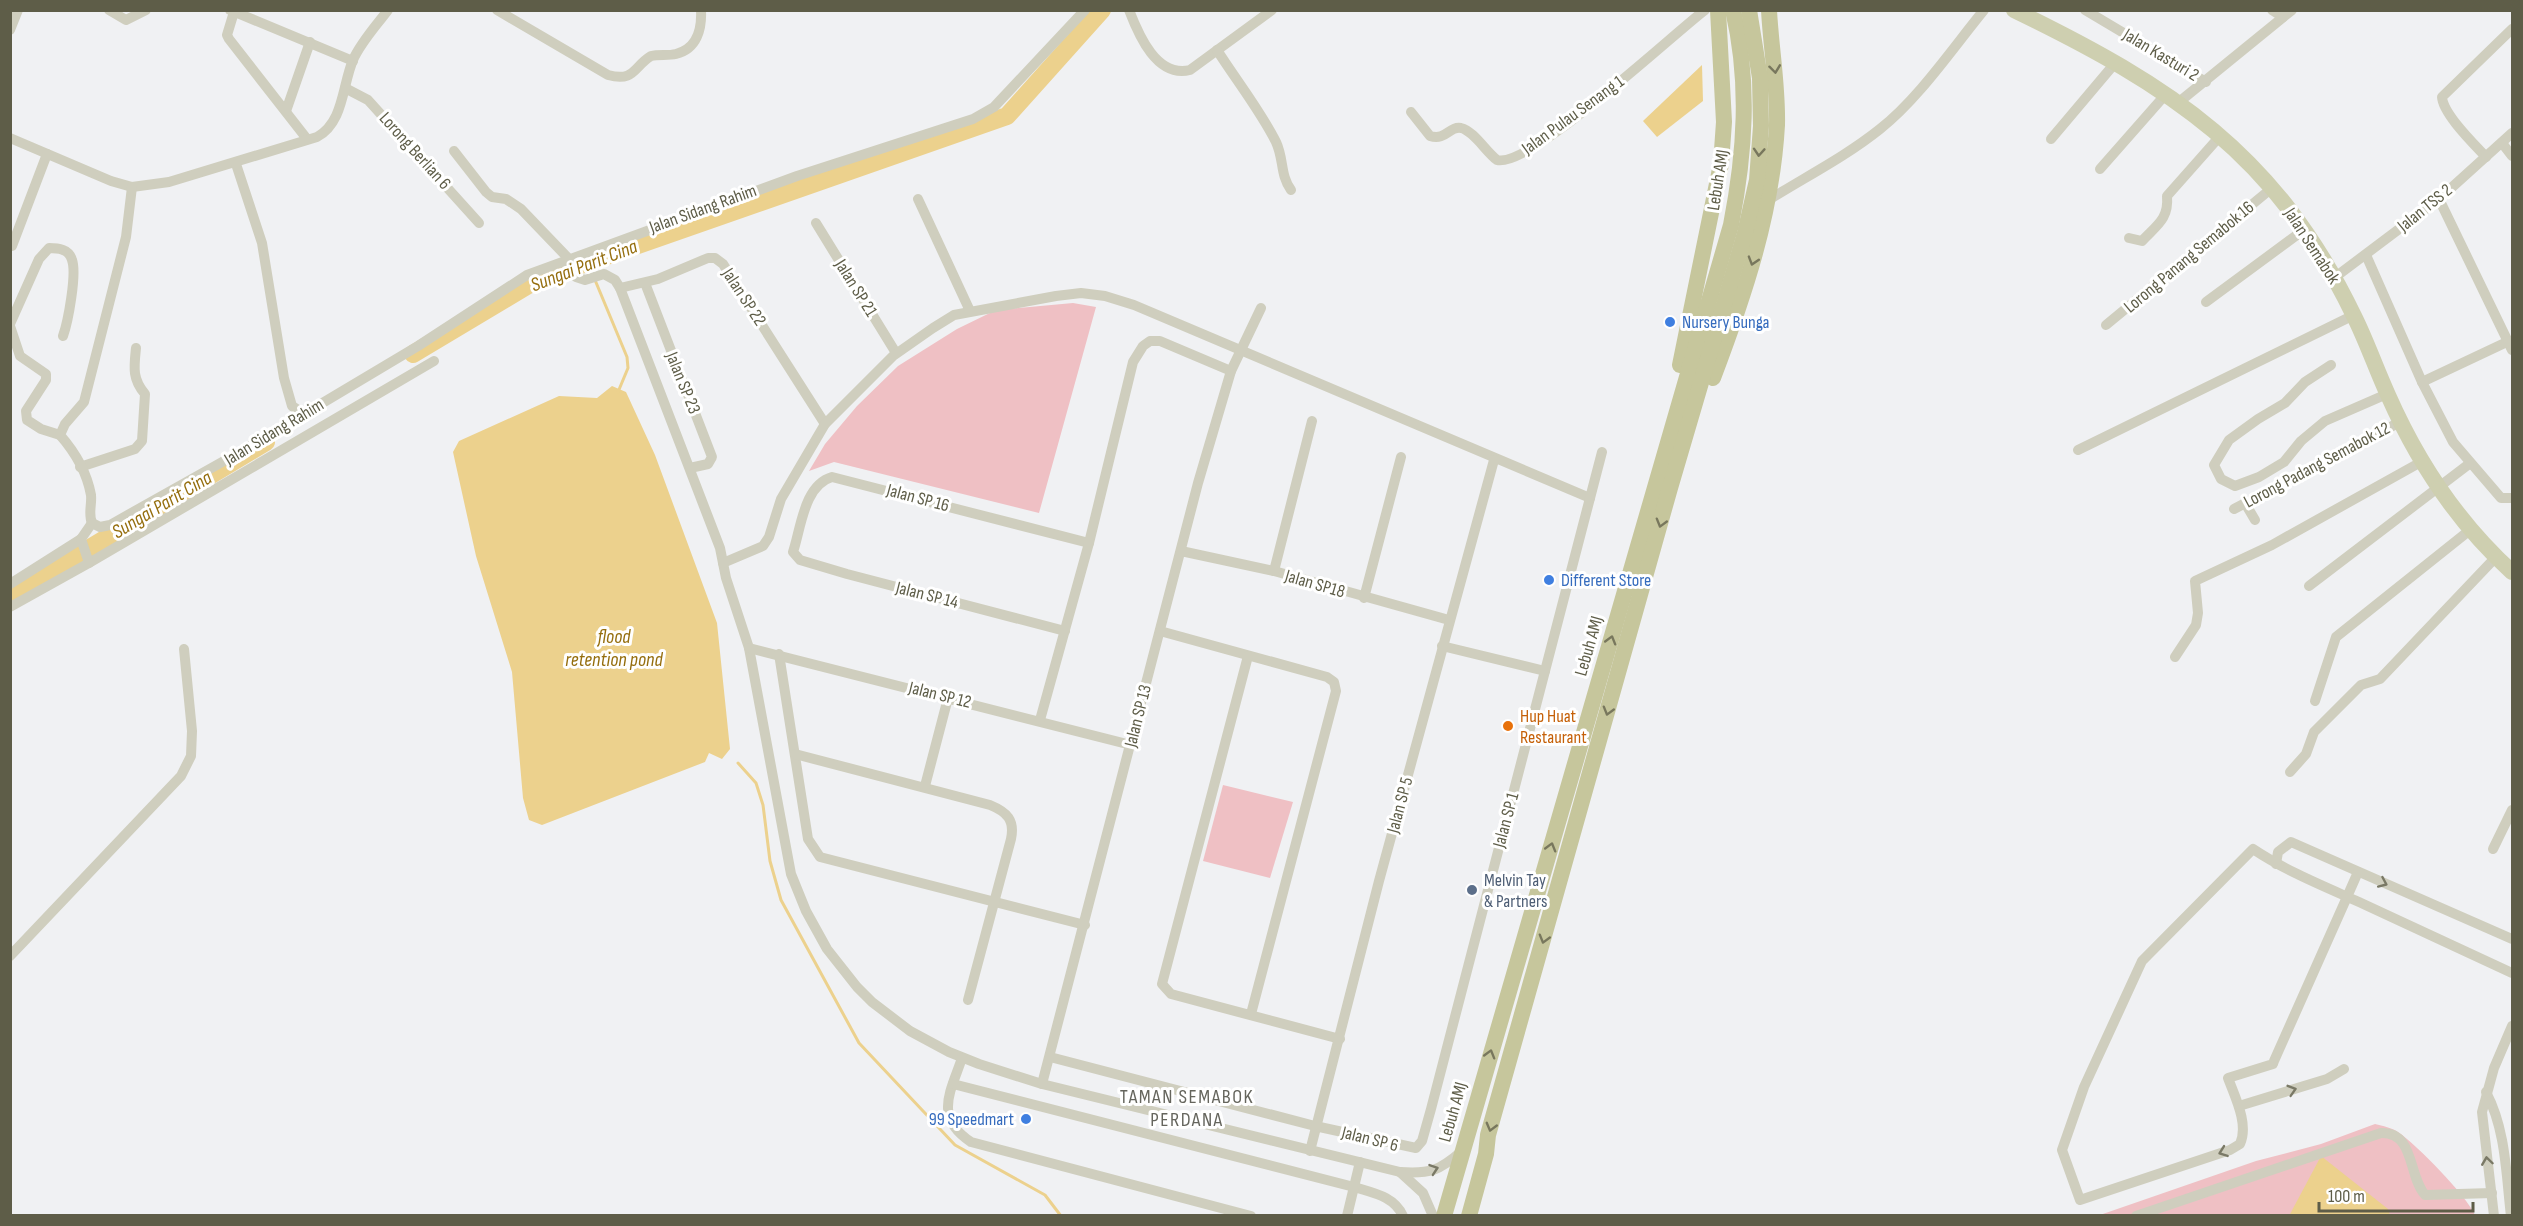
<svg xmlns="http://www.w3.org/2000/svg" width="2523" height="1226" viewBox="0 0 2523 1226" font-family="'Sofia Sans Condensed',sans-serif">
	<rect width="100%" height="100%" fill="#f0f1f3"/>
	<g fill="#efc0c4">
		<path d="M1073,303L1096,307L1039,513L834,462L809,471L825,444L857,406L898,366L957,329L996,310Z"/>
		<path d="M1223,785L1293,802L1270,878L1203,861Z"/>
		<path d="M2375,1124C2383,1126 2392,1128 2398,1132C2417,1145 2466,1195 2475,1215L2097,1216L2256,1161L2321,1144Z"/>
	</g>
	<g fill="#ecd18d">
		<path d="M1702,65L1703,101L1657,137L1643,121Z"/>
		<path d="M612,386L626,392L655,455L717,623L730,749L722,759L709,753L705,762L542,825L529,820L523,798L512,672L476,556L453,452L459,441L559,396L597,398Z"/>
		<path d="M2321,1156L2388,1209L2390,1215L2289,1216Z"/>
	</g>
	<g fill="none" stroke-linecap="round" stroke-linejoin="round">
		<g stroke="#ecd18d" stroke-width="3">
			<path d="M595,280L627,357L628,368L618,392"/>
			<path d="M738,763L756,783L763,805L770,861L781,900L859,1043L955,1145L1045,1195L1061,1216"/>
		</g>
		<g stroke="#ecd18d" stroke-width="18">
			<path d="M413,354L535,281L1007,116L1102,10"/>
			<path d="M10,596L266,442"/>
		</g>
		<g stroke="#cfcebe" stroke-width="10">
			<path d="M109,10L126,20L146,10"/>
			<path d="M230,10L353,61"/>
			<path d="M497,10L608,75C635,82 633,67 651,56C659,54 668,56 676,54C697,49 702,29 701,10"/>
			<path d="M1129,10C1139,36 1157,78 1190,70L1272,10"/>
			<path d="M2085,10L2206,82"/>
			<path d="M2272,10L2283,17"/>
			<path d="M234,12L227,35L229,39L307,139"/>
			<path d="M10,30L18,10"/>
			<path d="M1217,50C1236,80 1260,110 1276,142C1284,159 1280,175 1291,190"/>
			<path d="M345,88L368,100L479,223"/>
			<path d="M2179,102L2292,10"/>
			<path d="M286,111L310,42"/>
			<path d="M1411,112L1430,136C1446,141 1449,126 1461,128C1474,131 1486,152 1497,160C1529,169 1672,35 1705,10"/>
			<path d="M10,138L111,181L132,187L169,182L317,137C344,122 342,86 353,60C361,42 376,26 388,10"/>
			<path d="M2051,139L2116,62"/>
			<path d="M2502,143L2512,156"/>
			<path d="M454,151L486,192L492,197L506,199L521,209L568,258L576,277L585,280L604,274L615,280L620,288L720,548L726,578L749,648L791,874L806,911L827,949L857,987L872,1002L910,1031L949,1052L979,1064L1042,1084L1400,1172C1430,1174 1439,1171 1462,1151"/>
			<path d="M2486,157C2474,144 2443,114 2442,97L2512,29"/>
			<path d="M236,164L262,243L284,378L292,406L304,414"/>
			<path d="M2100,169L2166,94"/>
			<path d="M918,199L970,311"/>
			<path d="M2439,199L2512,350"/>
			<path d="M1767,201C1805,177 1845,157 1880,129C1919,98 1952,49 1984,10"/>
			<path d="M816,223L896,353"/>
			<path d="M2129,238L2142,241C2157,225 2169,219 2167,196L2221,135"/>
			<path d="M12,246L47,154"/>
			<path d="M2366,255L2422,382L2453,442L2501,498H2512"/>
			<path d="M2334,278L2439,199L2512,133"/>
			<path d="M645,283L712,457L708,464L690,468"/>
			<path d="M620,288L658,279L708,258H715L723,264L825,424"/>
			<path d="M2206,302L2305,229"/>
			<path d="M10,324L39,259L49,248C58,248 69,249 72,260C77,274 68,322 63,336"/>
			<path d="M2106,325L2272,188"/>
			<path d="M10,326L20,356L46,374V380L26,411L27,420L41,429L60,435"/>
			<path d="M2331,365L2305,382L2285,403L2258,419L2229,440L2214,465L2221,479L2235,486L2259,477L2284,462L2301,441L2325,421L2387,394"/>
			<path d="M2422,382L2509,341"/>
			<path d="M2078,450L2354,315"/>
			<path d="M80,467L135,449L142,441L145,394C132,379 134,367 136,348"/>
			<path d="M2245,503L2255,520"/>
			<path d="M2234,509L2400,422"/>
			<path d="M92,523L100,527L110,525L247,448L418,346L527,275L797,176L973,119L994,107L1085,10"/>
			<path d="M92,523C88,514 92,505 91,495C87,473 74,451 60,435L65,424L84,402L126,237L132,187"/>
			<path d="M1181,551L1274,571L1449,620"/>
			<path d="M89,563L434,361"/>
			<path d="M723,563L763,546L769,537L781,499L825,424L893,356L933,328L954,315L1056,296L1081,293L1105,296L1134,305L1590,498"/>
			<path d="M1274,571L1312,421"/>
			<path d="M10,584L81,539"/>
			<path d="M2309,586L2469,464"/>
			<path d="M1364,598L1401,457"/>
			<path d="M10,607L89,563L81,539L92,523"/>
			<path d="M1065,631L847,574L800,560L793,552C801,528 804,485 832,477L1089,543"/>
			<path d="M1160,631L1327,677L1334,682L1336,691L1251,1014"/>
			<path d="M1442,646L1545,671"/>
			<path d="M749,648L1131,745"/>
			<path d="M779,654L808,839L820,857L1085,925"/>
			<path d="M1248,656L1162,984L1171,994L1340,1039"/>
			<path d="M2175,657L2196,625L2198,613L2195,581L2272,545L2421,462"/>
			<path d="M2315,701L2336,637L2470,530"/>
			<path d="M1040,720L1089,543L1133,362L1143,346L1150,341H1160L1231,371"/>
			<path d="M795,754L990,805C1007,812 1015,820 1011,839L968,1000"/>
			<path d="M2290,772L2306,754L2314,732L2361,685L2380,679L2496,557"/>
			<path d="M925,786L948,698"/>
			<path d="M2493,849L2512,810"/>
			<path d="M2276,864L2278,852L2291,842L2512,939"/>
			<path d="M2358,872L2347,897L2274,1061L2273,1064L2228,1078C2235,1097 2249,1124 2240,1144L2230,1150L2080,1200L2062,1150L2084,1087L2142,961L2253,849C2286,871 2323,886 2359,902C2410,926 2461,949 2512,973"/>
			<path d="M10,956L181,776L191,756L192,731L184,649"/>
			<path d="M1050,1057L1315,1126L1416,1148L1422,1141L1431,1109L1602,452"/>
			<path d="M962,1058C951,1091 933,1117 971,1142L1251,1216"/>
			<path d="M953,1084L1354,1187C1373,1193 1394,1196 1403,1216"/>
			<path d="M1042,1084L1198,483L1231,371L1261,308"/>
			<path d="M2486,1092C2506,1130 2506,1174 2511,1216"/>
			<path d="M2239,1106L2327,1079L2344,1069"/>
			<path d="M1310,1151L1379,881L1494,460"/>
			<path d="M1400,1172L1423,1193L1433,1216"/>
			<path d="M1347,1216L1360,1162"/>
			<path d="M2136,1216L2381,1133C2415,1132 2408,1176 2425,1195L2492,1193"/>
			<path d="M2494,1216L2482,1112L2494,1068L2512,1026"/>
		</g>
		<path stroke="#cecfb0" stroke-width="16" d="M2014,10C2171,86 2276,154 2354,316C2367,342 2376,369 2388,395C2418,463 2457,522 2512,572"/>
		<g stroke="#c6c69c" stroke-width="16">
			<path d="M1680,365L1721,164L1724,122L1718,10"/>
			<path d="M1713,378C1744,296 1772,214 1777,125C1778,86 1771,49 1769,10"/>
			<path d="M1444,1216L1731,225C1745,153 1750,83 1733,10"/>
			<path d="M1469,1216L1486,1154L1488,1135L1670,488L1745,233L1757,180L1761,126L1760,78L1749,10"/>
		</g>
	</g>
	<defs><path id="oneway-chevron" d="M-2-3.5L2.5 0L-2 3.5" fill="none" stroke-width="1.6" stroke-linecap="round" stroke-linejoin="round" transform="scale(1.5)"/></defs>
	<g stroke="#78775d">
		<use href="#oneway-chevron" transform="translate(1775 69) rotate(83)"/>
		<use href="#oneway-chevron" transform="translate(1759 152) rotate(94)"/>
		<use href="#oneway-chevron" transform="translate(1753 261) rotate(107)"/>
		<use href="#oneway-chevron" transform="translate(1661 523) rotate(106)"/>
		<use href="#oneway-chevron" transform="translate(1611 640) rotate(-74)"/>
		<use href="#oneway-chevron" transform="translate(1608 711) rotate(106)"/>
		<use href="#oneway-chevron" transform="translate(1551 847) rotate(-74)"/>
		<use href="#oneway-chevron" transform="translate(1544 939) rotate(106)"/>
		<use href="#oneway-chevron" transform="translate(1490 1054) rotate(-74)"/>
		<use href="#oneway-chevron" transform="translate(1491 1127) rotate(105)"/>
	</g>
	<g stroke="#7a7966">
		<use href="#oneway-chevron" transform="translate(2383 883) rotate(24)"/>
		<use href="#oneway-chevron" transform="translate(2292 1090) rotate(-17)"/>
		<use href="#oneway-chevron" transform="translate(2223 1152) rotate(160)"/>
		<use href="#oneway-chevron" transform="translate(2487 1161) rotate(-98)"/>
		<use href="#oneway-chevron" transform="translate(1434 1169) rotate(-19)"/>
	</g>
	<g fill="#3f7fe0" stroke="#fff" stroke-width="2">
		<circle cx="1670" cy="322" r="6"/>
		<circle cx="1549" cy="580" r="6"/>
		<circle cx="1026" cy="1119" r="6"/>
	</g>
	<circle fill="#e8710a" stroke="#fff" stroke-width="2" cx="1508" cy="726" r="6"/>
	<circle fill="#5c6f8a" stroke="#fff" stroke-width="2" cx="1472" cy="890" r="6"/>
	<g text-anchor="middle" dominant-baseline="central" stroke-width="6" stroke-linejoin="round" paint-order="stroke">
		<g font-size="18" fill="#5e5d48" stroke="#fff">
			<text transform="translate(2161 55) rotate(31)">Jalan Kasturi 2</text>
			<text transform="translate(1573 115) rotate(-36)">Jalan Pulau Senang 1</text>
			<text transform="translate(415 151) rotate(48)">Lorong Berlian 6</text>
			<text transform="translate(1718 180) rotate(-81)">Lebuh AMJ</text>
			<text transform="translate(2425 208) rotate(-39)">Jalan TSS 2</text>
			<text transform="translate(703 209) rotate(-20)">Jalan Sidang Rahim</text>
			<text transform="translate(2312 246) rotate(57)">Jalan Semabok</text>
			<text transform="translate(2189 257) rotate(-40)">Lorong Panang Semabok 16</text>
			<text transform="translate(856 288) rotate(58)">Jalan SP 21</text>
			<text transform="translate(744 297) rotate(57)">Jalan SP 22</text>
			<text transform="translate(683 383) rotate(68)">Jalan SP 23</text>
			<text transform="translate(274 432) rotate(-31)">Jalan Sidang Rahim</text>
			<text transform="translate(2317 465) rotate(-28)">Lorong Padang Semabok 12</text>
			<text transform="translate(918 498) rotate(15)">Jalan SP 16</text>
			<text transform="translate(1315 584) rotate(16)">Jalan SP18</text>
			<text transform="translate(927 595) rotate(14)">Jalan SP 14</text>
			<text transform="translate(1589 646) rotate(-74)">Lebuh AMJ</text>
			<text transform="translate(940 695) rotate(14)">Jalan SP 12</text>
			<text transform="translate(1138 716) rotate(-76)">Jalan SP 13</text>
			<text transform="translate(1400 805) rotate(-75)">Jalan SP 5</text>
			<text transform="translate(1506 820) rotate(-75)">Jalan SP 1</text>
			<text transform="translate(1453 1112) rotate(-74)">Lebuh AMJ</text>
			<text transform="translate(1370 1139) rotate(14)">Jalan SP 6</text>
		</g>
		<g font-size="18" fill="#366cbe" stroke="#fff" text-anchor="start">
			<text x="1682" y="322">Nursery Bunga</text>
			<text x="1561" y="580">Different Store</text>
			<text x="1014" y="1119" text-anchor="end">99 Speedmart</text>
		</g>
		<g font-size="18" fill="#c56008" stroke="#fff" text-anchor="start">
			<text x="1520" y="716">Hup Huat<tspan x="1520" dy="21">Restaurant</tspan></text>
		</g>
		<g font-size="18" fill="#4e5e75" stroke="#fff" text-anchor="start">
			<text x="1484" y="880">Melvin Tay<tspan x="1484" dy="21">&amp; Partners</tspan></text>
		</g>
		<g font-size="20" font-style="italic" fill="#956e0e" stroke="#fff">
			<text transform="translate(584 266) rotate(-21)">Sungai Parit Cina</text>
			<text transform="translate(162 505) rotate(-31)">Sungai Parit Cina</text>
			<text x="614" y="637">flood<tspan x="614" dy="23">retention pond</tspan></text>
		</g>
		<g font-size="20" letter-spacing="1.5" fill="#65655d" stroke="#fff">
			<text x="1187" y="1097">TAMAN SEMABOK<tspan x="1187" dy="23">PERDANA</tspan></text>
		</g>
	</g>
	<rect width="2523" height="1226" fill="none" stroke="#5e5d48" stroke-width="24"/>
	<path d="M2319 1202v9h154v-9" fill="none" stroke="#5e5d48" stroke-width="3"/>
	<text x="2328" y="1202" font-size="18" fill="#5e5d48" stroke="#ffffff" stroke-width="4.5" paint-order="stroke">100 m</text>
</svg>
